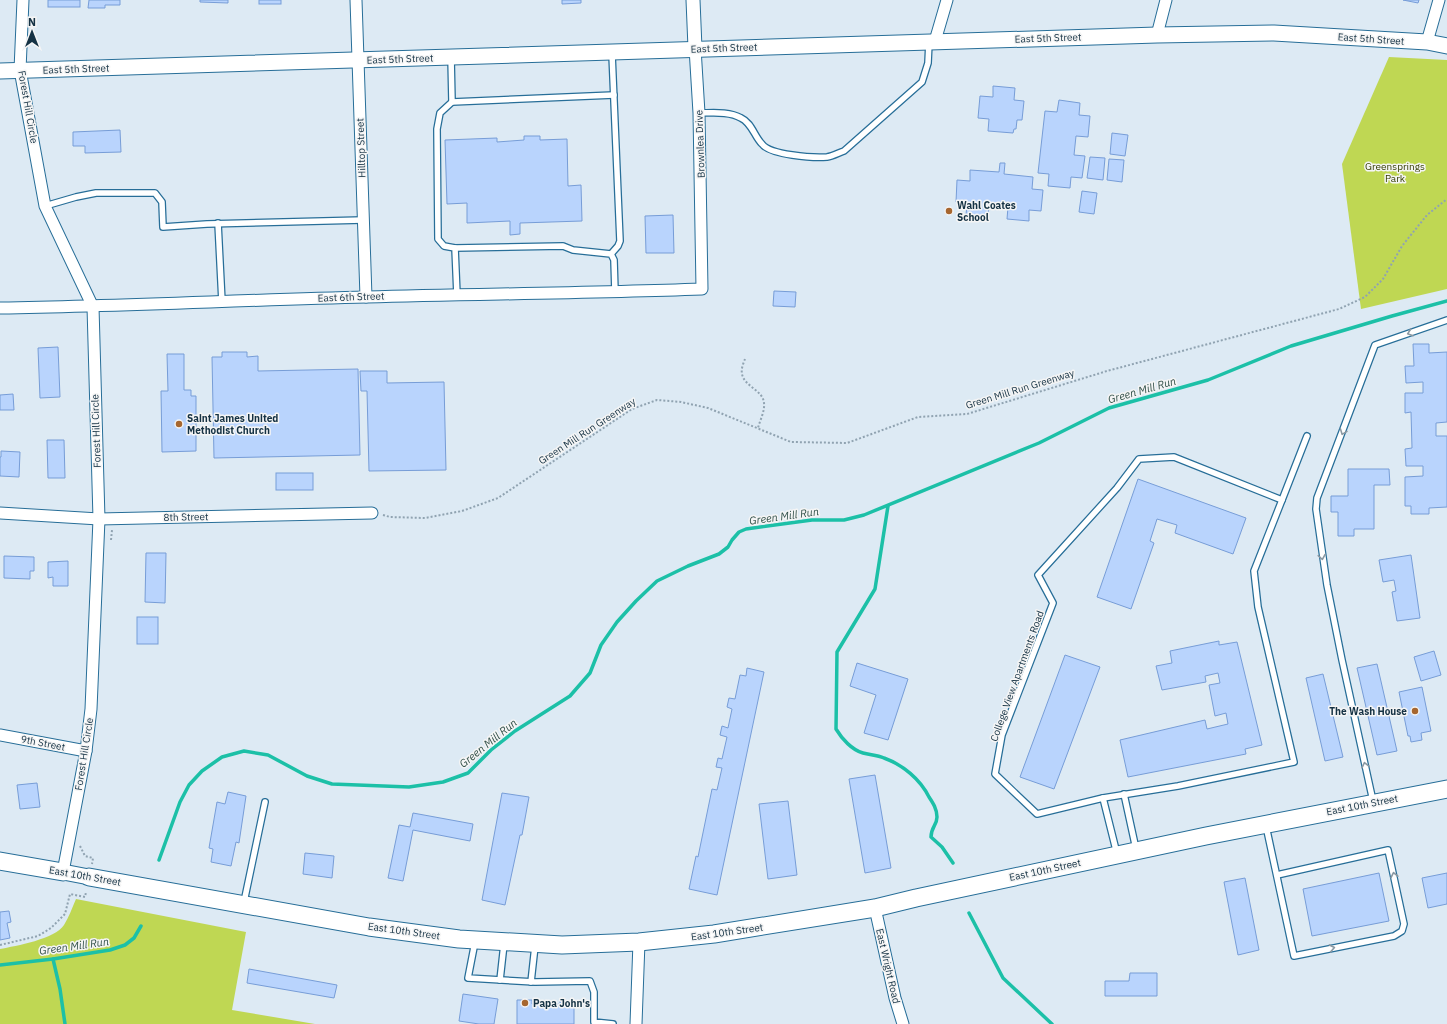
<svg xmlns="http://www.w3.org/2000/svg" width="1447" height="1024" viewBox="0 0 1447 1024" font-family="'IBM Plex Sans',sans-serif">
	<rect width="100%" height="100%" fill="#ddeaf4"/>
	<g fill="#bfd753">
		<path d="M1389,57L1447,60V289L1361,309L1342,164Z"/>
		<path d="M76,899L246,932L232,1010L315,1024H0V949C16,946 55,939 64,925C69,917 72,908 76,899Z"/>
	</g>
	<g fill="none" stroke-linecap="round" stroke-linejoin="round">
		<g stroke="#1cc0a7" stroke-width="3.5">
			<path d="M888,506L875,589L837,652L836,729C842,739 852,750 863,753C870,755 877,755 884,758C903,765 920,779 929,797C933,803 937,809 937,817C937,825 931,827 931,837L942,847L953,863"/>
			<path d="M159,860L180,802L189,785L202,771L222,757L244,751L268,755L307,776L332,784L409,787L443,782L468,773L491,750L515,731L570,696L590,673L601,645L617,622L636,601L657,581L688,566L719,554L728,547L732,540L739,532L746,529L812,520H844L864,515L1039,443L1109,408L1208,380L1291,346L1392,316L1447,301"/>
			<path d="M969,913L1003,978L1052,1024"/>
			<path d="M53,959L60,989L65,1024"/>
			<path d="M0,965L53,959L110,950L125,945L134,938L141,926"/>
		</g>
	</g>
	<g fill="#b9d4fd" stroke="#779dd7">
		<rect x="48" y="0" width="32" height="7"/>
		<path d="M89,0H120V5H105V8H88Z"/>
		<path d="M200,0H228V3L200,2Z"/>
		<rect x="259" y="0" width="22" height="4"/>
		<path d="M562,0H581V3L562,4Z"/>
		<path d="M1403,0H1419L1418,3Z"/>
		<path d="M993,86L1015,88L1014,100L1024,101L1022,120H1017L1016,129H1014L1013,133L988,131L989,119L978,118L980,96L993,97Z"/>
		<path d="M1059,100L1080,103L1079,115L1090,116L1088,137L1076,136L1074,155L1085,156L1082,178L1071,177L1070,188L1048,186L1049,174L1038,173L1045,111L1057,112Z"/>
		<path d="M120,130L121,152L85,153V146H73V132Z"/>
		<path d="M1112,133L1128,135L1125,156L1110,154Z"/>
		<path d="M524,136H540V140L567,139L568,186L581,185L582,221L520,223V234L510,235V221L467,223V203L447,204L445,140L497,138V142L524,140Z"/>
		<path d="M1090,157L1105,158L1103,180L1087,178Z"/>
		<path d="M1109,159L1124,160L1122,182L1107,180Z"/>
		<path d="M1000,163H1005L1004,174L1033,177L1032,189L1043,190L1041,211L1029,210V221L1007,219L1008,207L989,206L988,216L966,215L967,203L956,202L957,180L970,181V170L999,172Z"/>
		<path d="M1082,191L1097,193L1094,214L1079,212Z"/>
		<path d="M673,215L674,253H646L645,216Z"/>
		<path d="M774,291L796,292L795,307L773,306Z"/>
		<path d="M1413,344H1429V353L1447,352V422L1436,423V436H1447V507L1429,508V514H1411V506H1405V477L1423,476V466H1406L1405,449L1412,448L1411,412L1405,413V393H1423V382L1406,383L1405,366H1414Z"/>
		<path d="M58,347L60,397L40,398L38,348Z"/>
		<path d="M222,352H247V357L258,356V371L358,369L360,455L214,458L212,357H222Z"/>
		<path d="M167,354H184V390H191V396H196V451L162,452L161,391H168Z"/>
		<path d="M360,371H387V383L444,382L446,470L369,471L367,391H361Z"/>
		<path d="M13,394L14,410H0V395Z"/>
		<path d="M47,440H64L65,478H48Z"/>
		<path d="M1,451L20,452L19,477L0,476V457H1Z"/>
		<path d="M1348,469H1389L1390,485H1374V529H1354V536H1338V512H1331V496H1348Z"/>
		<rect x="276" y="473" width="37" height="17"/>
		<path d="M1138,479L1246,518L1233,554L1175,533L1177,525L1157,519L1150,541L1154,543L1131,609L1097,597Z"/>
		<path d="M146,553H166L165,603L145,602Z"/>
		<path d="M1411,555L1420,618L1397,621L1392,592L1396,591L1394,580L1383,582L1379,560Z"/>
		<path d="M4,556L34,557V571H30V579L4,578Z"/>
		<path d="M68,561V586H53V577L48,578V562Z"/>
		<rect x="137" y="617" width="21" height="27"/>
		<path d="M1219,641V645L1237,642L1262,745L1245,749L1246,754L1128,777L1120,740L1205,720L1207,729L1228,724L1226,713L1215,716L1209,685L1220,683L1218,673L1205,676L1206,682L1162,690L1156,666L1172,663L1170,651Z"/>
		<path d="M1434,651L1441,675L1421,681L1414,657Z"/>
		<path d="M1065,655L1100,667L1054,789L1020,777Z"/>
		<path d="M857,663L908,679L888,740L864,733L876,695L850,686Z"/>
		<path d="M1377,664L1397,751L1377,755L1357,668Z"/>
		<path d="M747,668L764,672L717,895L689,889L696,856L698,857L712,789L717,790L722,768L716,767L718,758L722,759L727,737L720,735L722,726L728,728L732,709L727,707L729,698L735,699L740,675L746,676Z"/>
		<path d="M1323,674L1343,757L1325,761L1306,678Z"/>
		<path d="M1422,687L1431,731L1421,733L1422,740L1411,742L1410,736H1408L1399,692Z"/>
		<path d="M875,775L891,868L865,873L849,779Z"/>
		<path d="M37,783L40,807L20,809L17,785Z"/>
		<path d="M228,792L246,796L239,843L236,842L231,866L211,862L213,849L209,848L217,802L225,804Z"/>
		<path d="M502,793L529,797L522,835H520L505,905L482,900Z"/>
		<path d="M788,801L797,875L768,879L759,804Z"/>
		<path d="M413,813L473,824L470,841L413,830L403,881L388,878L399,825L410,827Z"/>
		<path d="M305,853L334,856L332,878L303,874Z"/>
		<path d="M1379,873L1389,921L1312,936L1303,889Z"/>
		<path d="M1447,873V904L1428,908L1422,878Z"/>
		<path d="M1245,878L1259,950L1238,955L1224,882Z"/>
		<path d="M9,911L11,922L7,923L10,938L0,940V912Z"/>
		<path d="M249,969L337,985L334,998L247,983Z"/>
		<path d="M1130,973H1157V996H1105V981H1129Z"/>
		<path d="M463,994L498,999L494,1024H479L459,1021Z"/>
		<path d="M517,1000H532V1004H560V1001H574V1024H517Z"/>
	</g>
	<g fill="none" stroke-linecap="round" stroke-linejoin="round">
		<defs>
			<g id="service">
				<path d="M451,57L452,102L440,113L437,129L438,239L444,246L455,248L457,295"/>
				<path d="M452,102L614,95"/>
				<path d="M699,113C712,113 729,111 741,118C752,123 754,136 762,144C770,155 813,158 827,157C833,156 838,153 844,151L922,82L928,63L929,42"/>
				<path d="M45,206L76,197L96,193H155L162,202L163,227L207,224L363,220"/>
				<path d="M218,223L222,302"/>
				<path d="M455,248L563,246L573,250L611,254L614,260L615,292"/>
				<path d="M611,254L618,246L620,241L612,54"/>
				<path d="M1124,794L1136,849"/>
				<path d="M1103,798L1178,786L1294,762L1258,607L1254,571L1282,500"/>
				<path d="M1373,801L1342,660L1327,585L1316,509L1317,498L1375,345L1447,320"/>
				<path d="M1266,826L1294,956L1394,936L1402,931L1404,924L1388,850L1277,875"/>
				<path d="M1117,854L1103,798L1037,814L995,774L1002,735L1053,603L1038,575L1117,488L1139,459L1174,457L1282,500L1307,436"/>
				<path d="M244,902L265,802"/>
				<path d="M475,942L468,978L535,982L590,981L594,992V1022L613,1024"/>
				<path d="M500,980L504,944"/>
				<path d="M531,982L535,946"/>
			</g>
			<g id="minor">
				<path d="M23,0L20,70L45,206L93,307L99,519L91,709L86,751L63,872"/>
				<path d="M356,0L366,297"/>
				<path d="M1157,35L1166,0"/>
				<path d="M935,41L947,0"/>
				<path d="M1427,42L1439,0"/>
				<path d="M0,308C122,306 245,300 367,297C479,294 591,293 702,289L699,113L695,48"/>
				<path d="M0,513L99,519L372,513"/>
				<path d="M0,735L86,751"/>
				<path d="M875,908L895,998L903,1024"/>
				<path d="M636,1024L639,942"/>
			</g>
			<path id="tertiary" d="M693,0L695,48"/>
			<g id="secondary">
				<path d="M0,71L1157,35L1274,33L1427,42L1447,46"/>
				<path d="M63,872L89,877"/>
			</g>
			<g id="primary">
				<path d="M0,861L63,872"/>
				<path d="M89,877L369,927L459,939L562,945L639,942L714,934L875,908L916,898L1206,836L1447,789"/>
			</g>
		</defs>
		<use href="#service" stroke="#276e98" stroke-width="8"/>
		<use href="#minor" stroke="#276e98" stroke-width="13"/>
		<use href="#tertiary" stroke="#276e98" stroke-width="15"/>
		<use href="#secondary" stroke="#276e98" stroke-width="17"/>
		<use href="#primary" stroke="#276e98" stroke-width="19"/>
		<g stroke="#90a3b1" stroke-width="2" stroke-dasharray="2 2" stroke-linecap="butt">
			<path d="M745,359C743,364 740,371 743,377C747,387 763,391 764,403C765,411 760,420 758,428"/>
			<path d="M383,515L390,517L425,518L462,511L498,498L632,409L657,400L681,402L708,408L791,442L847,443L918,417L967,414L1107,371L1339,309L1365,297L1383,279L1402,246L1427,215L1447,199"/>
			<path d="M111,540L112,530"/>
			<path d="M80,846L85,856L93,858L92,864"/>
			<path d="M0,945L38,936L51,928L65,914L70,894L85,897L86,892"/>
		</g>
		<use href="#service" stroke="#fff" stroke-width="5.5"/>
		<use href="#minor" stroke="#fff" stroke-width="11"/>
		<use href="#tertiary" stroke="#fff" stroke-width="13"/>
		<use href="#secondary" stroke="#fff" stroke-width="15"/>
		<use href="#primary" stroke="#fff" stroke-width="17"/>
	</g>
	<defs><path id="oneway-chevron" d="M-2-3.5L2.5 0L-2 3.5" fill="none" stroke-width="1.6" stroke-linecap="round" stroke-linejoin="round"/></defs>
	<g stroke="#8a98a2">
		<use href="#oneway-chevron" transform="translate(1410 333) rotate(161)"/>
		<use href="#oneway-chevron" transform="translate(1343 432) rotate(111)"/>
		<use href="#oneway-chevron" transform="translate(1322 557) rotate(81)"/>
		<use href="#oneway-chevron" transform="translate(1365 765) rotate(-103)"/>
		<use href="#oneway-chevron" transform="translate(1394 875) rotate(-102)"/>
		<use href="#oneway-chevron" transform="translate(1332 948) rotate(-11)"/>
	</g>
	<g fill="#a6662f" stroke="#f5f5f5" stroke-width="1.5">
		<circle cx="949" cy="211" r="4"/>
		<circle cx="179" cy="424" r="4"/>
		<circle cx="1415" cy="711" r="4"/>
		<circle cx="525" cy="1003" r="4"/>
	</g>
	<g text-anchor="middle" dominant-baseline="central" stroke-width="3" stroke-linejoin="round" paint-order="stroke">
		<g font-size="10" fill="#153244" stroke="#f5f5f5">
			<text transform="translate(1048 38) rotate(-2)">East 5th Street</text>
			<text transform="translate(1371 39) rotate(4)">East 5th Street</text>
			<text transform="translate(724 48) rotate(-2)">East 5th Street</text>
			<text transform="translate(400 59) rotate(-2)">East 5th Street</text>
			<text transform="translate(76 69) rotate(-2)">East 5th Street</text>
			<text transform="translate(28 107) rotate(80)">Forest Hill Circle</text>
			<text transform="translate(700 144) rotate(-92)">Brownlea Drive</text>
			<text transform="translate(361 148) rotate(-92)">Hilltop Street</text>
			<text transform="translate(351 297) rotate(-2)">East 6th Street</text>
			<text transform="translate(1020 389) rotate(-17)">Green Mill Run Greenway</text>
			<text transform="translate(96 431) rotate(-92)">Forest Hill Circle</text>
			<text transform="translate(587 431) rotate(-33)">Green Mill Run Greenway</text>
			<text transform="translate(186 517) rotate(-1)">8th Street</text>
			<text transform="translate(1017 676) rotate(-70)">College View Apartments Road</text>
			<text transform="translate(43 743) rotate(11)">9th Street</text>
			<text transform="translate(84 754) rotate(-81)">Forest Hill Circle</text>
			<text transform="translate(1362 805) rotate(-11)">East 10th Street</text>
			<text transform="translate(1045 870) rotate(-12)">East 10th Street</text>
			<text transform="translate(85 876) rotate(10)">East 10th Street</text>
			<text transform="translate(404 931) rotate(8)">East 10th Street</text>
			<text transform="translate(727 932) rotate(-8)">East 10th Street</text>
			<text transform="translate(888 966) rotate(77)">East Wright Road</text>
		</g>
		<g font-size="10" fill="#323b01" stroke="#f5f5f5">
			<text x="1395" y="166">Greensprings<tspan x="1395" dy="12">Park</tspan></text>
		</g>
		<g font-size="10" font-weight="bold" fill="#153244" stroke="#f5f5f5" text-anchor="start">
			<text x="957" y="205">Wahl Coates<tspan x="957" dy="12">School</tspan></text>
			<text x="187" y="418">Saint James United<tspan x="187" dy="12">Methodist Church</tspan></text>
			<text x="1407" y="711" text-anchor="end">The Wash House</text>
			<text x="533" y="1003">Papa John's</text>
		</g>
		<g font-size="11" font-style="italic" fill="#33514a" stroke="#f5f5f5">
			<text transform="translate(1142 390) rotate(-16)">Green Mill Run</text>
			<text transform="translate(784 516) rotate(-8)">Green Mill Run</text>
			<text transform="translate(488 743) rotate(-39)">Green Mill Run</text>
			<text transform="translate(74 946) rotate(-8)">Green Mill Run</text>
		</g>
	</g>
	<g transform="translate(32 32)" stroke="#f5f5f5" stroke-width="3" paint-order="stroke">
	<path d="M0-3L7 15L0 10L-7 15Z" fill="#153244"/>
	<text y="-6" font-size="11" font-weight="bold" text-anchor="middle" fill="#153244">N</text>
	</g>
</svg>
